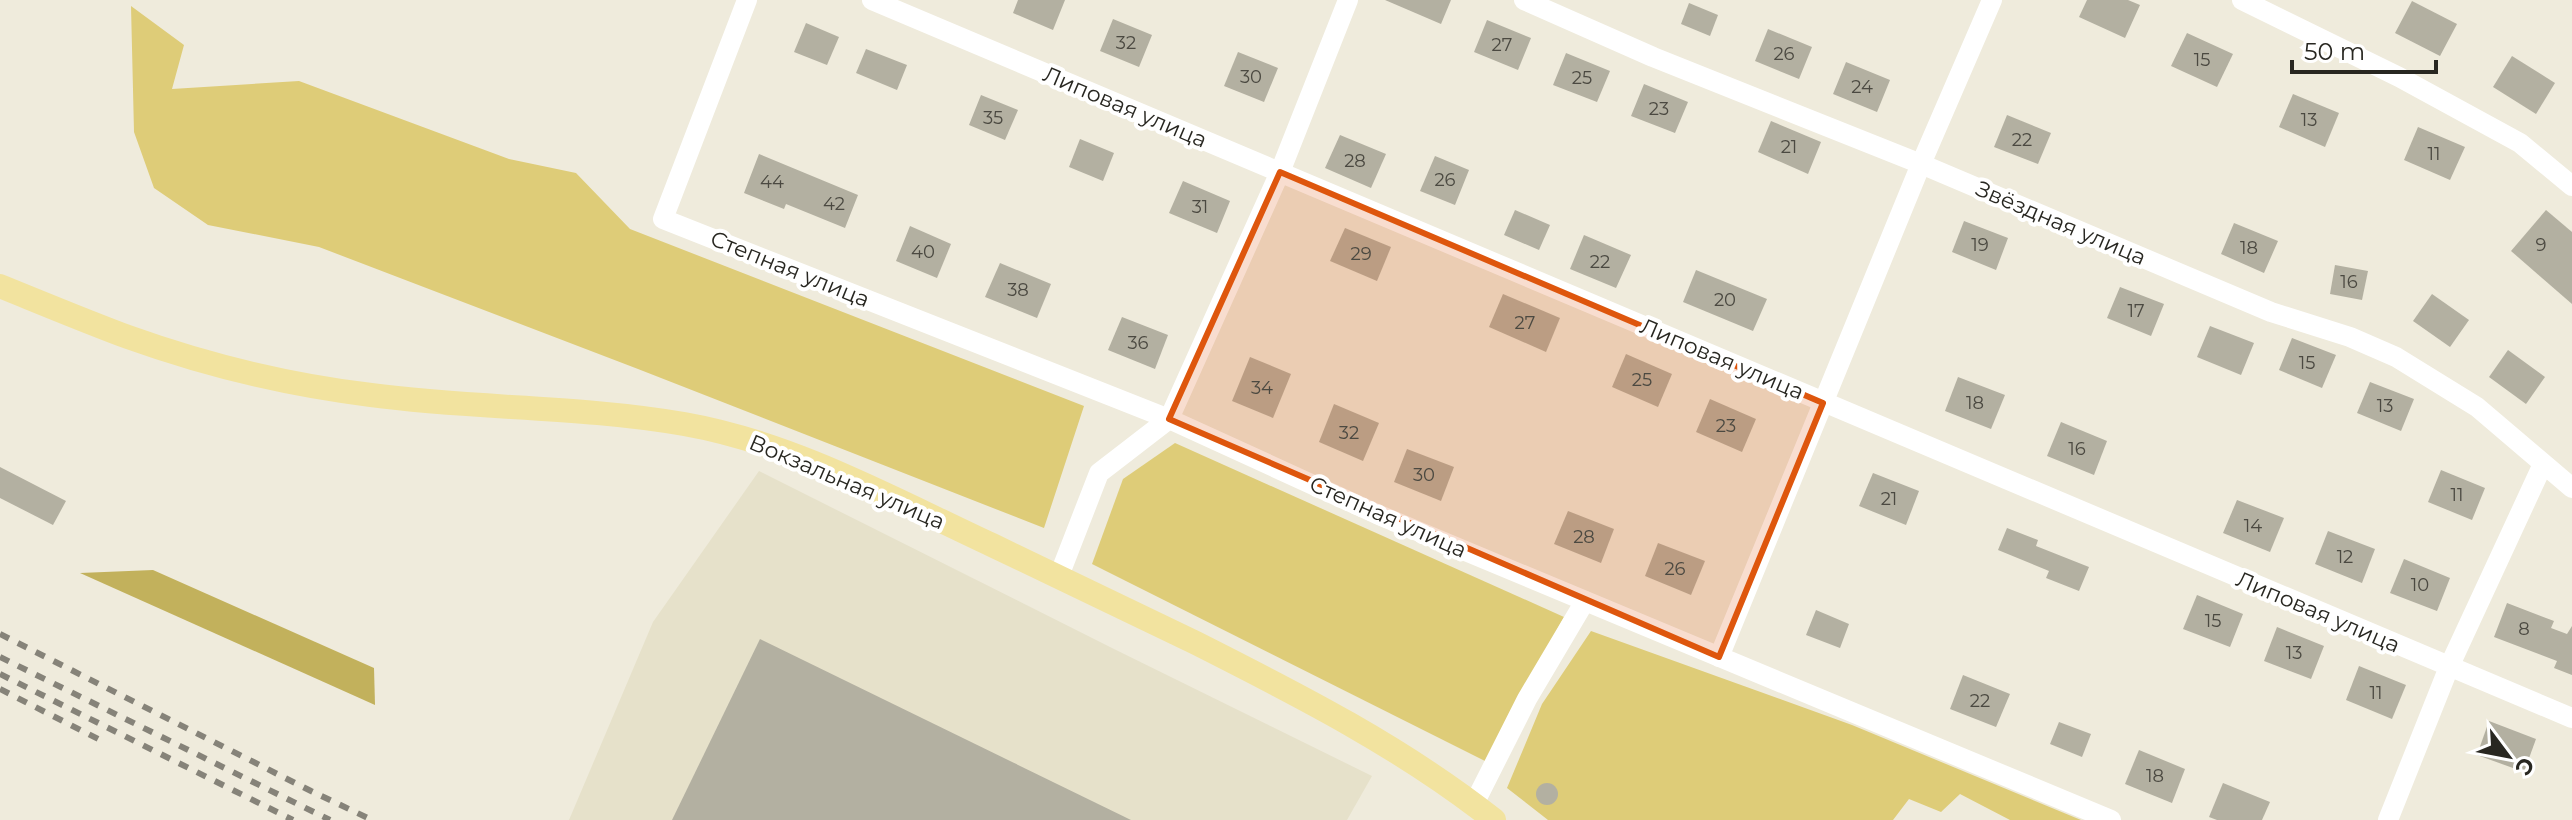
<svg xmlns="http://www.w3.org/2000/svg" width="2572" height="820" viewBox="0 0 2572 820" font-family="Montserrat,sans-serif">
	<rect width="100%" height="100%" fill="#efebdc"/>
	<path fill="#e6e1ca" d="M759,471L1112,648L1372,776L1347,820H569L653,622Z"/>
	<g fill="#decc78">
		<path d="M131,6L184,45L172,89L299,81L509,159L576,173L630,229L1084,406L1044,528L638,369L319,247L208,225L154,188L134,132Z"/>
		<path d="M1175,443L1564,617L1485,761L1092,564L1123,479Z"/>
		<path d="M1591,631L1852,725L2081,820H2010L1960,794L1941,812L1909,799L1893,820H1548L1507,788L1542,704Z"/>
	</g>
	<path fill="#c2b15c" d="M153,570L374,668L375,705L80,573Z"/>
	<g fill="#b3b0a1">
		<path d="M1018,0H1065L1053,30L1013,13Z"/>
		<path d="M1385,0H1451L1441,24Z"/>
		<path d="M2087,0H2128L2140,5L2125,38L2079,17Z"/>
		<path d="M2412,1L2457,24L2440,56L2395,33Z"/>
		<path d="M1689,3L1718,15L1710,36L1681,24Z"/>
		<path d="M1113,19L1152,35L1139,67L1100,51Z"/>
		<path d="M1487,20L1531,38L1518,70L1474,52Z"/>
		<path d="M806,23L839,37L827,65L794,52Z"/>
		<path d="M1768,29L1812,47L1799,79L1755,61Z"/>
		<path d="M2187,33L2233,54L2217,87L2171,66Z"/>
		<path d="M866,49L907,65L897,90L856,73Z"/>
		<path d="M1238,52L1278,68L1264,102L1224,86Z"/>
		<path d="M1566,53L1610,71L1597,102L1553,85Z"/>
		<path d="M2512,56L2555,83L2536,114L2493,87Z"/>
		<path d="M1846,62L1890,80L1877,112L1833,94Z"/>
		<path d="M1644,84L1688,102L1675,133L1631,116Z"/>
		<path d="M2293,94L2339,113L2325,147L2279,127Z"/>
		<path d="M981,95L1018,110L1005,140L969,125Z"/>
		<path d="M2007,115L2051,133L2038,164L1994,147Z"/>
		<path d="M1771,121L1821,142L1808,174L1758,152Z"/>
		<path d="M2418,127L2465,147L2450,180L2404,160Z"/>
		<path d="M1340,135L1386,154L1371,188L1325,168Z"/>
		<path d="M1080,139L1114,153L1103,181L1069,167Z"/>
		<path d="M759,154L858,195L845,228L786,204L784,209L744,193Z"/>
		<path d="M1435,156L1469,170L1455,205L1420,191Z"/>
		<path d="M1183,181L1230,201L1217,233L1169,213Z"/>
		<path d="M1515,210L1550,225L1539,250L1504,235Z"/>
		<path d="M2546,210L2572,232V304L2511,251Z"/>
		<path d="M1964,221L2008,238L1996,270L1952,252Z"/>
		<path d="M2234,223L2278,241L2264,273L2221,254Z"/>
		<path d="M910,226L951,244L937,278L896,261Z"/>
		<path d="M1345,228L1391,247L1377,281L1330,261Z"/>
		<path d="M1584,235L1631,255L1616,288L1570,269Z"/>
		<path d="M1000,263L1051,284L1037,318L985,297Z"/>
		<path d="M2335,265L2368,271L2362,300L2330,294Z"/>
		<path d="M1696,270L1767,299L1753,331L1683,302Z"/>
		<path d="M2120,287L2164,304L2151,336L2107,318Z"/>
		<path d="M1503,294L1560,318L1546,352L1489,327Z"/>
		<path d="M2432,294L2469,320L2450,347L2413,321Z"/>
		<path d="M1122,317L1168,335L1155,369L1108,350Z"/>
		<path d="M2210,326L2254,343L2241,375L2197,357Z"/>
		<path d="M2292,338L2336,355L2322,388L2279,370Z"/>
		<path d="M2508,350L2545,377L2526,404L2489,377Z"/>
		<path d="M1626,354L1672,374L1658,407L1612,387Z"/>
		<path d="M1250,357L1291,374L1273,418L1232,401Z"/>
		<path d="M1958,377L2005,395L1991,429L1945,411Z"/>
		<path d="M2370,382L2414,399L2401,431L2357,413Z"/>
		<path d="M1710,399L1756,419L1742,452L1696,432Z"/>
		<path d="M1334,404L1379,423L1363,461L1319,442Z"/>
		<path d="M2061,422L2107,441L2094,475L2047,456Z"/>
		<path d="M1407,449L1454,467L1441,501L1394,482Z"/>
		<path d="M0,467L66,501L53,525L0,498Z"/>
		<path d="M2441,470L2485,488L2472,520L2428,502Z"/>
		<path d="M1873,473L1919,491L1906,525L1859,506Z"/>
		<path d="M2237,500L2284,518L2270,552L2223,533Z"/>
		<path d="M1568,511L1614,529L1601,563L1554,544Z"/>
		<path d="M2007,528L2038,540L2036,546L2089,567L2079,591L2046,578L2049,571L1998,550Z"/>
		<path d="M2328,531L2375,549L2362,583L2315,564Z"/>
		<path d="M1658,543L1705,561L1691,595L1645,576Z"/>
		<path d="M2404,559L2450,578L2437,611L2390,593Z"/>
		<path d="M2197,595L2243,614L2230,647L2183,629Z"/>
		<path d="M2507,603L2554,621L2551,628L2567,634L2572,626V675L2554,668L2557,661L2494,637Z"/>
		<path d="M1816,610L1849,624L1840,648L1806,635Z"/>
		<path d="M2277,627L2324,646L2311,679L2264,661Z"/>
		<path d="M760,639L1131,820H672Z"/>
		<path d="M2359,666L2406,685L2392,719L2346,700Z"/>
		<path d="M1963,675L2010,694L1996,727L1950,709Z"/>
		<path d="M2489,721L2536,739L2524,772L2477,755Z"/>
		<path d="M2059,722L2091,734L2082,757L2050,744Z"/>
		<path d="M2139,750L2185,769L2172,803L2125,784Z"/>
		<path d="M2223,783L2270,802L2262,820H2217L2209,817Z"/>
		<circle cx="1547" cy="794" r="11"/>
	</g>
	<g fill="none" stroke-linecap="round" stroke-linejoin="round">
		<g stroke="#fff" stroke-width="20">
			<path d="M747,0L663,219L1169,419L1379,515L2111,820"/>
			<path d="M872,0L2572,718"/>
			<path d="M1524,0L1653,57L1921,164L2271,312L2350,337L2396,357L2477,407L2572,488"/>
			<path d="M2242,0L2399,77L2520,143L2572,186"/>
			<path d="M1059,576L1099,473L1169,419L1280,172L1348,0"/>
			<path d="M1719,657L1921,164L1992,0"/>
			<path d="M1474,804L1527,699L1585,601"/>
			<path d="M2388,820L2449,667L2543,464"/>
		</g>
		<path stroke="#f2e39f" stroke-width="24" d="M0,286C42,303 85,321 128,337C206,365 289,385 371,395C475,409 581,406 684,424C793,443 893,499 992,545C1060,577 1128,610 1196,643C1299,695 1403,748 1494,820"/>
		<g stroke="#868379" stroke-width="6" stroke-dasharray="10 10" stroke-linecap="butt">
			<path d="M0,634L311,791L372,820"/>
			<path d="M0,657L330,820"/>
			<path d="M0,674L293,820"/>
			<path d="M0,689L104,742"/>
		</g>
	</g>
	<path fill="#de560d" fill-opacity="0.2" stroke="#de560d" stroke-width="6" stroke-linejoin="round" d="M1280,172L1823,403L1719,657L1169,419Z"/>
	<g text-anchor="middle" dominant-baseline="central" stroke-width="8" stroke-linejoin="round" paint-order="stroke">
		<g font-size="18" fill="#4b4941">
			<text x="1126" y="43">32</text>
			<text x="1502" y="45">27</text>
			<text x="1784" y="54">26</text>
			<text x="2202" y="60">15</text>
			<text x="1251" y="77">30</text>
			<text x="1582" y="78">25</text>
			<text x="1862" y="87">24</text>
			<text x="1659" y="109">23</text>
			<text x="993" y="118">35</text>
			<text x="2309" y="120">13</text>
			<text x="2022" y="140">22</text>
			<text x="1789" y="147">21</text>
			<text x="2434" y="154">11</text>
			<text x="1355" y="161">28</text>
			<text x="1445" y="180">26</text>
			<text x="772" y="182">44</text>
			<text x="834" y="204">42</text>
			<text x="1200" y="207">31</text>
			<text x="1980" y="245">19</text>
			<text x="2541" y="245">9</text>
			<text x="2249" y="248">18</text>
			<text x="923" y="252">40</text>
			<text x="1361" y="254">29</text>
			<text x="1600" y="262">22</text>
			<text x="2349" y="282">16</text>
			<text x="1018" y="290">38</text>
			<text x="1725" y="300">20</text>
			<text x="2136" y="311">17</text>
			<text x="1525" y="323">27</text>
			<text x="1138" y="343">36</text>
			<text x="2307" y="363">15</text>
			<text x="1642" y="380">25</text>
			<text x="1262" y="388">34</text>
			<text x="1975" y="403">18</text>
			<text x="2385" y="406">13</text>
			<text x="1726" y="426">23</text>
			<text x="1349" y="433">32</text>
			<text x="2077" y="449">16</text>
			<text x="1424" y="475">30</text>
			<text x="2457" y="495">11</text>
			<text x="1889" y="499">21</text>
			<text x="2253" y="526">14</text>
			<text x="1584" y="537">28</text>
			<text x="2345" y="557">12</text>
			<text x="1675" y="569">26</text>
			<text x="2420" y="585">10</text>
			<text x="2213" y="621">15</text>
			<text x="2524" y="629">8</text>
			<text x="2294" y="653">13</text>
			<text x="2376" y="693">11</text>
			<text x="1980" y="701">22</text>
			<text x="2155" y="776">18</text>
		</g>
		<g font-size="22" fill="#282721" stroke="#fff">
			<text transform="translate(1125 107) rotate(23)">Липовая улица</text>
			<text transform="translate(2061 223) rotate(23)">Звёздная улица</text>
			<text transform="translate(790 269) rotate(22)">Степная улица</text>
			<text transform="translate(1722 359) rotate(23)">Липовая улица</text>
			<text transform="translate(847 482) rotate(23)">Вокзальная улица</text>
			<text transform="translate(1388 517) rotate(24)">Степная улица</text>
			<text transform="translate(2318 612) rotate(23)">Липовая улица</text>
		</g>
	</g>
	<g transform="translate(2508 756) rotate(122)" stroke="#ffffff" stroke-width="6" paint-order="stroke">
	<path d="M0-6L14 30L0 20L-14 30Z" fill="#282721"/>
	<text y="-12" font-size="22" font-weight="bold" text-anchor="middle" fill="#282721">С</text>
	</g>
	<path d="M2292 60v12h144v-12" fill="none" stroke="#282721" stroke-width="4"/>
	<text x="2304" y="60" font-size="24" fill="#282721" stroke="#ffffff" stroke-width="6" paint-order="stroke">50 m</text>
</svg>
